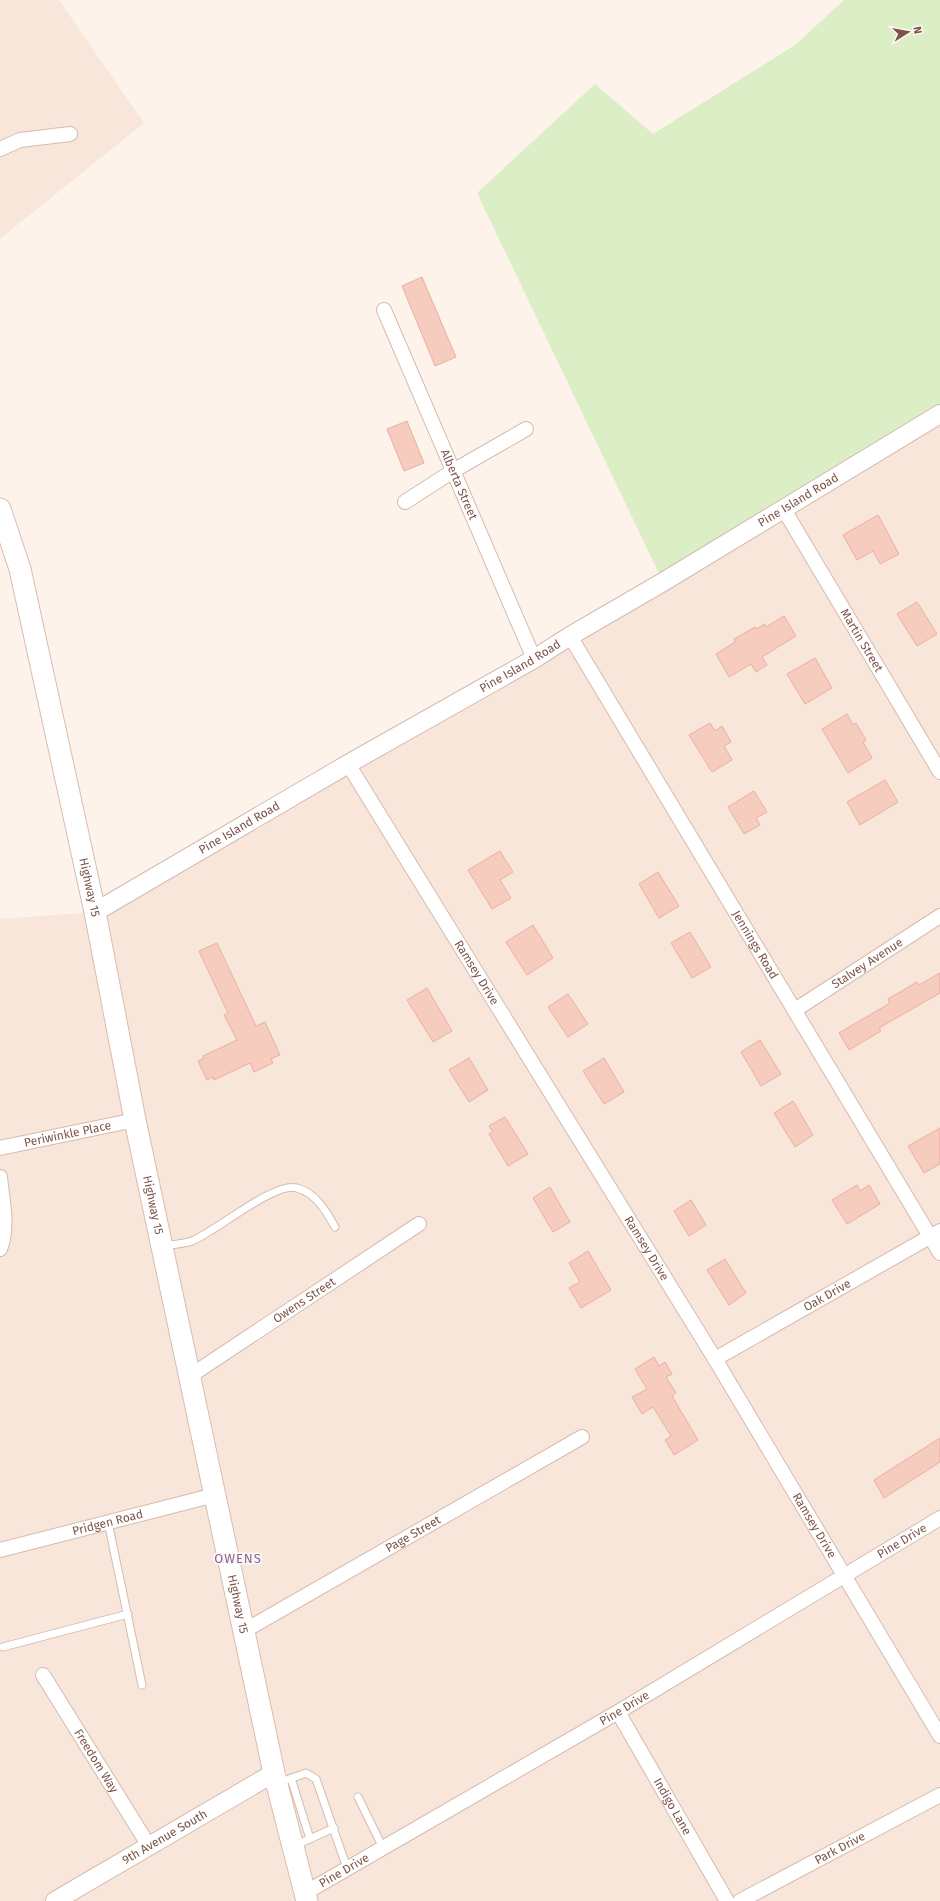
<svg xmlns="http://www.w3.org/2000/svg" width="940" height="1901" viewBox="0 0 940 1901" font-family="'Fira Sans',sans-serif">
	<rect width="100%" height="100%" fill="#fef3ea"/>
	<g fill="#f9e6da">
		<path d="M0,0H59L144,123L0,239Z"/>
		<path d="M940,414V1901H0V919L95,912Z"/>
	</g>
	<path fill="#dceec6" d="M844,0H940V414L663,582L477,193L595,84L653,134L795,45Z"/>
	<g fill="#f6ccbf" stroke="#eaaf9e">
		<path d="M422,277L456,357L435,366L402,286Z"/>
		<path d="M407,421L424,463L404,471L387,429Z"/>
		<path d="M878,515L899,554L880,564L873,551L857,560L843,535Z"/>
		<path d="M917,602L937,634L917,646L897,614Z"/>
		<path d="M784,616L796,636L762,657L767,665L756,672L751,664L729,677L716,654L735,642L734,639L755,627L756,629L765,624L766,627Z"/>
		<path d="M815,658L832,688L805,704L787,674Z"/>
		<path d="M847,714L853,725L856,723L866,740L863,742L872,758L848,773L822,729Z"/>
		<path d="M710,723L715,731L722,726L731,742L724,746L732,760L712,772L689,735Z"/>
		<path d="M885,780L898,802L860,825L847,802Z"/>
		<path d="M754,791L767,812L756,818L760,825L744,834L728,807Z"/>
		<path d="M500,851L513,872L500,880L511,898L492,909L468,870Z"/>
		<path d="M658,872L679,906L659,918L639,884Z"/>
		<path d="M533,925L553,958L527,975L506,942Z"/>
		<path d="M690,932L711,967L692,978L671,943Z"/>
		<path d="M217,943L256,1026L265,1022L280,1055L271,1059L273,1063L254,1072L250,1063L214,1080L213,1077L207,1080L198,1061L204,1058L203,1056L237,1040L224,1015L228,1013L199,951Z"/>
		<path d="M940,973V993L879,1028L881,1031L849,1050L839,1033L890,1003L888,999L917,982L919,985Z"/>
		<path d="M427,988L452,1031L433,1042L407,1000Z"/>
		<path d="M568,994L588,1024L568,1037L548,1007Z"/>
		<path d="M760,1040L781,1074L761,1086L741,1052Z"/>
		<path d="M469,1058L488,1090L469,1102L449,1070Z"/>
		<path d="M604,1058L624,1092L604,1104L583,1071Z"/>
		<path d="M793,1101L813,1135L795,1147L774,1113Z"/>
		<path d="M505,1117L528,1154L508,1166L489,1134L493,1132L489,1126Z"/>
		<path d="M940,1128V1164L924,1173L908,1146Z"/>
		<path d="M857,1185L860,1191L869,1185L880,1204L847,1224L832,1200Z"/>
		<path d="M550,1187L570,1222L553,1232L533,1198Z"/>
		<path d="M691,1200L706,1225L689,1236L674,1211Z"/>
		<path d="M588,1251L611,1290L581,1308L569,1288L580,1282L569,1263Z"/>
		<path d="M725,1259L746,1293L729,1305L707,1270Z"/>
		<path d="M654,1357L659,1366L665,1362L672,1374L666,1377L676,1393L672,1396L698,1440L674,1455L665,1440L671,1436L653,1407L642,1414L632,1397L647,1389L635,1369Z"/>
		<path d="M940,1438V1462L884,1498L874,1480Z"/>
	</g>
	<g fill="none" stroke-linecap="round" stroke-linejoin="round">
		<defs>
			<g id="service">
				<path d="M165,1246C173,1244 184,1244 192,1241C215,1232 275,1181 297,1188C316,1193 326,1211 335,1227"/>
				<path d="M108,1522L142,1685"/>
				<path d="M3,1647L128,1614"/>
				<path d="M291,1778L310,1839"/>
				<path d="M278,1783L306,1773L316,1779L347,1868"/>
				<path d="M358,1797L383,1848"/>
				<path d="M294,1846L334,1828"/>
			</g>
			<g id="minor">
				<path d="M0,149L20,140L70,134"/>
				<path id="s1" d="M384,310L534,659"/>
				<path d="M405,502L453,471L526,429"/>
				<path id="s2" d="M783,508L940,772"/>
				<path id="s3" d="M570,636L940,1253"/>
				<path id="s4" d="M348,764L715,1359L940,1736"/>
				<path id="s5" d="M795,1010L940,916"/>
				<path id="s6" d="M0,1148L135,1120"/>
				<path d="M0,1177C2,1199 9,1227 0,1249"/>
				<path id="s7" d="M715,1359L940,1231"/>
				<path id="s8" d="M190,1376L419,1224"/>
				<path id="s9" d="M0,1550L215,1495"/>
				<path id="s10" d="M244,1631L582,1437"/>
				<path id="s11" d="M43,1675L149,1846"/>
				<path id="s12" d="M618,1712L727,1901"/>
				<path id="s13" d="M305,1893L618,1712L940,1518"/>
				<path id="s14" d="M740,1901L940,1795"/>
			</g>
			<g id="tertiary">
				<path id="s15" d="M95,912L348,764L534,659L570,636L663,582L940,414"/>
				<path id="s16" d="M55,1901L274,1773"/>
			</g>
			<g id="secondary">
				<path id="s17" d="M0,509L20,569L95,912L135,1120L274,1773L307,1901"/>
			</g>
		</defs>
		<use href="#service" stroke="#d4bbb0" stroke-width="9"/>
		<use href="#minor" stroke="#d4bbb0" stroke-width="16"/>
		<use href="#tertiary" stroke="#d4bbb0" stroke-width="20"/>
		<use href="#secondary" stroke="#dabcb0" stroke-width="23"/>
		<use href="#service" stroke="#fff" stroke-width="7"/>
		<use href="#minor" stroke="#fff" stroke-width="14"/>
		<use href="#tertiary" stroke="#fff" stroke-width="18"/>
		<use href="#secondary" stroke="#fff" stroke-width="21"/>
	</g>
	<g text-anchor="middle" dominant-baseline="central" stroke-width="3.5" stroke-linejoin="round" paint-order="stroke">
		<g font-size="12" fill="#7c544a" stroke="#fff8f2">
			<text stroke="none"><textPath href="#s1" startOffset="190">Alberta Street</textPath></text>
			<text stroke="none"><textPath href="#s15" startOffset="815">Pine Island Road</textPath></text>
			<text stroke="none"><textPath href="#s2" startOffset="154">Martin Street</textPath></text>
			<text stroke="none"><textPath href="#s15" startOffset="491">Pine Island Road</textPath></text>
			<text stroke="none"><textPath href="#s15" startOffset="167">Pine Island Road</textPath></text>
			<text stroke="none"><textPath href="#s17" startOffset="389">Highway 15</textPath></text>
			<text stroke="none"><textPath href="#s3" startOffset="360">Jennings Road</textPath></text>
			<text stroke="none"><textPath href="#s5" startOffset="86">Stalvey Avenue</textPath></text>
			<text stroke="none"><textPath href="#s4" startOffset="245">Ramsey Drive</textPath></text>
			<text stroke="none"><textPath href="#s6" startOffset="69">Periwinkle Place</textPath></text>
			<text stroke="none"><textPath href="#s17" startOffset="713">Highway 15</textPath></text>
			<text stroke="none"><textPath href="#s4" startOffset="569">Ramsey Drive</textPath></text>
			<text stroke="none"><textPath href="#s7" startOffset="129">Oak Drive</textPath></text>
			<text stroke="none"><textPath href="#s8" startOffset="137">Owens Street</textPath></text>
			<text stroke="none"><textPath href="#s9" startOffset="111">Pridgen Road</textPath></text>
			<text stroke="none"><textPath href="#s4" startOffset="893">Ramsey Drive</textPath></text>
			<text stroke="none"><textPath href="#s10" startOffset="195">Page Street</textPath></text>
			<text stroke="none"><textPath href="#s13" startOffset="693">Pine Drive</textPath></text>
			<text stroke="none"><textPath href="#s17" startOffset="1121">Highway 15</textPath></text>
			<text stroke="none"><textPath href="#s13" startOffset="369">Pine Drive</textPath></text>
			<text stroke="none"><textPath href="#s11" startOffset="101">Freedom Way</textPath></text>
			<text stroke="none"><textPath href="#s12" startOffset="109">Indigo Lane</textPath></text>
			<text stroke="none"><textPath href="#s16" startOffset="127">9th Avenue South</textPath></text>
			<text stroke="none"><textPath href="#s14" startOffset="113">Park Drive</textPath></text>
			<text stroke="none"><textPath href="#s13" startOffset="45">Pine Drive</textPath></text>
		</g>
		<g font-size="13" letter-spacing="1" fill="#83669f" stroke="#fff8f2">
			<text x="238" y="1558">OWENS</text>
		</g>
	</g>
	<g transform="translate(908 32) rotate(79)" stroke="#fff8f2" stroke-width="3" paint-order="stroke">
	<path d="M0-3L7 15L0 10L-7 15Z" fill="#7c544a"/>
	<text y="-6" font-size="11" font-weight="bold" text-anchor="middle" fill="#7c544a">N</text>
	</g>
</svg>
